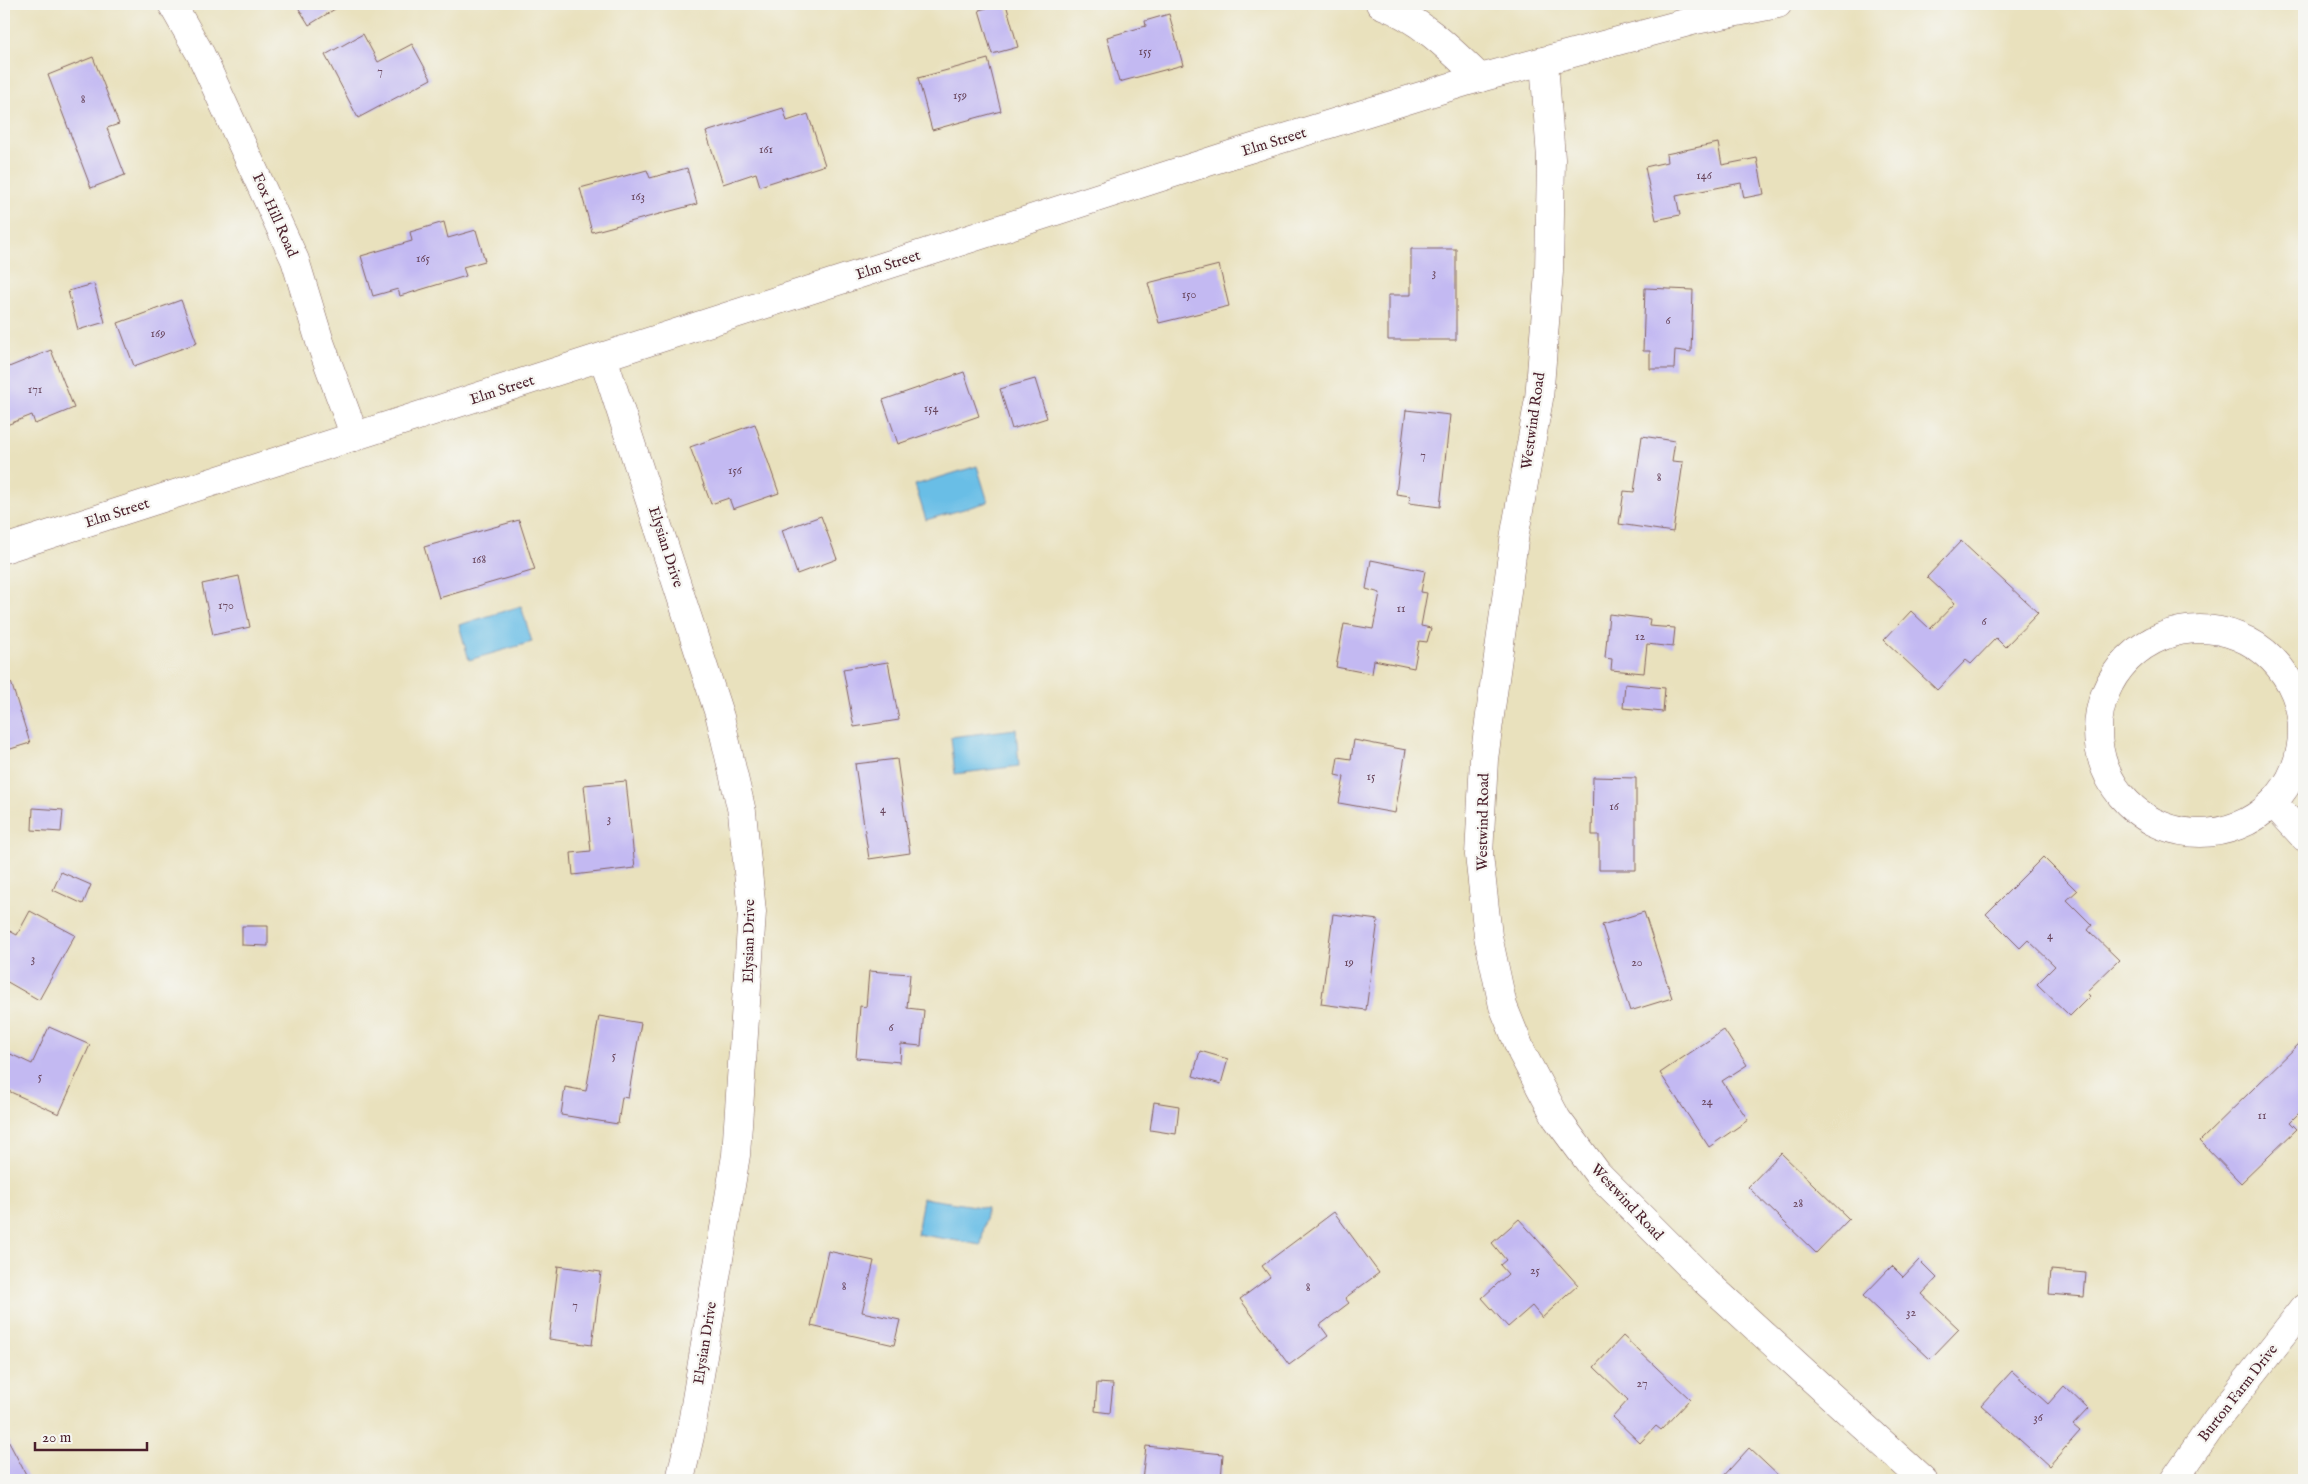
<svg xmlns="http://www.w3.org/2000/svg" width="2308" height="1484" viewBox="0 0 2308 1484" font-family="'IM FELL English',serif">
	<rect width="100%" height="100%" fill="#f6f6f2"/>
	<filter id="ink" filterUnits="userSpaceOnUse"><feTurbulence type="fractalNoise" baseFrequency=".02" numOctaves="2"/><feDisplacementMap in="SourceGraphic" scale="10" xChannelSelector="R" yChannelSelector="G"/><feConvolveMatrix kernelMatrix="1 2 1 2 8 2 1 2 1" color-interpolation-filters="sRGB"/></filter>
	<filter id="wash" filterUnits="userSpaceOnUse"><feTurbulence type="fractalNoise" baseFrequency=".0096" numOctaves="4" result="noise"/><feDisplacementMap in="SourceGraphic" scale="20" xChannelSelector="R" yChannelSelector="G"/><feGaussianBlur stdDeviation="1.12" result="paint"/><feColorMatrix in="noise" values="0 0 0 0 0 0 0 0 0 0 0 0 0 0 0 0 0 1.4 0 .05"/><feComposite in="paint" operator="in"/></filter>
	<g filter="url(#wash)">
		<rect width="100%" height="100%" fill="#e9e1bd"/>
		<g fill="#69bee6" stroke="#5a6e88">
			<path d="M977,466L988,502L926,520L915,485Z"/>
			<path d="M521,606L532,642L469,660L459,625Z"/>
			<path d="M1016,729L1019,766L955,774L951,737Z"/>
			<path d="M923,1198L987,1208L981,1245L917,1234Z"/>
		</g>
		<g id="blocks">
			<g fill="#c3b9f2">
				<path d="M296,4H343L309,25Z"/>
				<path d="M1002,4H1006L1018,47L992,54L979,10Z"/>
				<path d="M1169,14L1183,65L1119,82L1107,37L1146,26L1145,21Z"/>
				<path d="M363,34L378,62L412,44L431,79L358,118L325,55Z"/>
				<path d="M93,57L119,124L107,128L125,175L91,188L48,75Z"/>
				<path d="M988,59L1001,111L932,130L918,78Z"/>
				<path d="M783,108L787,121L808,114L825,165L760,186L756,173L723,184L706,132Z"/>
				<path d="M1718,143L1722,165L1757,158L1764,194L1744,198L1741,183L1676,196L1680,215L1656,220L1645,167L1667,162L1666,154Z"/>
				<path d="M687,168L697,204L592,232L580,188L647,170L650,178Z"/>
				<path d="M444,222L448,238L476,230L485,261L463,267L466,276L400,296L398,289L373,296L361,256L412,241L410,232Z"/>
				<path d="M1411,249H1456V340H1388V295H1411Z"/>
				<path d="M1219,265L1229,306L1159,323L1148,283Z"/>
				<path d="M94,284L105,322L78,330L68,291Z"/>
				<path d="M1645,288L1693,290L1691,352L1675,350L1674,369H1650V351H1643Z"/>
				<path d="M181,300L197,343L134,366L118,323Z"/>
				<path d="M51,350L74,408L35,424L32,415L4,426V369Z"/>
				<path d="M964,372L979,416L898,444L883,400Z"/>
				<path d="M1035,379L1047,418L1012,429L1000,389Z"/>
				<path d="M1406,410L1450,415L1440,507L1409,503L1410,496L1396,494Z"/>
				<path d="M755,424L779,493L733,509L729,498L711,504L690,447Z"/>
				<path d="M1642,436L1675,441L1672,461L1683,462L1673,532L1619,524L1624,491L1634,492Z"/>
				<path d="M821,516L837,559L797,574L782,530Z"/>
				<path d="M519,520L535,570L439,598L424,547Z"/>
				<path d="M1961,541L2038,613L2005,647L1996,638L1971,664L1966,660L1937,690L1884,640L1911,611L1930,629L1955,603L1927,577Z"/>
				<path d="M1371,560L1425,571L1421,592L1427,593L1421,626L1431,628L1427,642L1419,641L1414,668L1374,660L1372,674L1336,667L1344,624L1373,629L1380,593L1366,589Z"/>
				<path d="M239,576L250,627L213,635L202,584Z"/>
				<path d="M1609,614L1650,619L1649,626L1675,628L1673,647L1647,644L1644,673L1611,670L1612,659L1605,658Z"/>
				<path d="M888,662L899,720L854,727L843,669Z"/>
				<path d="M11,682L30,743L4,751V684Z"/>
				<path d="M1625,684L1665,688L1663,712L1623,708Z"/>
				<path d="M1354,740L1406,750L1395,813L1339,803L1344,777L1335,775L1338,757L1351,759Z"/>
				<path d="M897,759L910,853L869,859L855,764Z"/>
				<path d="M1593,777L1636,778V870H1599V835H1592Z"/>
				<path d="M626,781L635,868L573,875L571,853L591,851L584,785Z"/>
				<path d="M33,808L63,810L61,832L32,830Z"/>
				<path d="M2043,857L2077,891L2067,900L2092,925L2088,930L2119,960L2086,992L2090,996L2070,1016L2037,984L2055,966L2028,940L2020,948L1986,914Z"/>
				<path d="M61,872L91,885L83,904L53,890Z"/>
				<path d="M30,911L75,935L39,1000L4,980V928L17,935Z"/>
				<path d="M1644,912L1672,998L1630,1011L1602,925Z"/>
				<path d="M1333,914L1378,920L1366,1010L1321,1004Z"/>
				<path d="M242,926H268V946L242,945Z"/>
				<path d="M869,971L910,974L907,1008L924,1010L921,1046L901,1044L900,1062L856,1058L860,1006L866,1007Z"/>
				<path d="M599,1016L641,1023L628,1098L622,1097L618,1124L561,1115L565,1087L586,1091Z"/>
				<path d="M49,1027L90,1045L59,1114L4,1089V1051L32,1064Z"/>
				<path d="M1724,1030L1747,1065L1722,1081L1748,1120L1709,1147L1660,1073Z"/>
				<path d="M2304,1039V1108L2290,1122L2297,1129L2241,1183L2200,1141Z"/>
				<path d="M1200,1051L1228,1059L1221,1084L1193,1076Z"/>
				<path d="M1154,1102L1179,1106L1176,1134L1150,1130Z"/>
				<path d="M1781,1153L1849,1219L1816,1253L1748,1187Z"/>
				<path d="M1334,1212L1379,1273L1345,1298L1349,1303L1320,1325L1328,1336L1289,1365L1240,1299L1270,1277L1262,1266Z"/>
				<path d="M1519,1219L1578,1285L1542,1318L1532,1306L1508,1327L1482,1298L1508,1274L1500,1265L1506,1260L1492,1243Z"/>
				<path d="M828,1251L874,1261L862,1312L900,1320L894,1345L811,1326Z"/>
				<path d="M1919,1260L1937,1278L1922,1294L1959,1329L1930,1359L1863,1296L1892,1266L1903,1277Z"/>
				<path d="M558,1266L601,1272L592,1345L549,1339Z"/>
				<path d="M2051,1270L2086,1273L2084,1297L2049,1294Z"/>
				<path d="M1623,1336L1690,1399L1661,1430L1656,1426L1640,1443L1613,1417L1628,1400L1594,1367Z"/>
				<path d="M2012,1371L2048,1404L2064,1386L2088,1409L2073,1425L2080,1431L2049,1466L1981,1405Z"/>
				<path d="M1097,1383L1113,1384L1110,1413L1095,1411Z"/>
				<path d="M4,1433L29,1480H4Z"/>
				<path d="M1146,1446L1223,1454L1221,1480H1142Z"/>
				<path d="M1749,1448L1783,1480H1720Z"/>
			</g>
		</g>
	</g>
	<g filter="url(#ink)">
		<use href="#blocks" fill-opacity="0" stroke="#82635e" stroke-width="1"/>
		<g fill="none" stroke-linecap="round" stroke-linejoin="round">
			<defs>
				<g id="minor">
					<path d="M172,4L201,55L295,260L320,342L355,437"/>
					<path d="M1380,4C1420,19 1450,49 1480,78"/>
					<path d="M1544,61L1551,159L1549,272L1539,399L1515,533L1484,759L1479,855L1488,936L1503,1006L1522,1053L1557,1119L1598,1174L1705,1281L1923,1480"/>
					<path d="M603,357L720,717L742,812L752,912L736,1155L690,1436L680,1480"/>
					<circle cx="2200" cy="731" r="102"/>
					<path d="M2273,803L2304,837"/>
					<path d="M2174,1480L2216,1420L2304,1308"/>
				</g>
				<path id="major" d="M4,549L1233,154L1469,81L1696,20L1778,4"/>
			</defs>
			<use href="#minor" stroke="#82635e" stroke-width="29"/>
			<use href="#major" stroke="#82635e" stroke-width="29"/>
			<use href="#minor" stroke="#fff" stroke-width="28"/>
			<use href="#major" stroke="#fff" stroke-width="28"/>
		</g>
	</g>
	<g text-anchor="middle" dominant-baseline="central" stroke-width="4.5" stroke-linejoin="round" paint-order="stroke">
		<g font-size="12" fill="#68465d">
			<text x="1145" y="51">155</text>
			<text x="380" y="71">7</text>
			<text x="960" y="95">159</text>
			<text x="83" y="99">8</text>
			<text x="766" y="149">161</text>
			<text x="1704" y="175">146</text>
			<text x="638" y="196">163</text>
			<text x="423" y="258">165</text>
			<text x="1434" y="272">3</text>
			<text x="1189" y="294">150</text>
			<text x="1668" y="320">6</text>
			<text x="158" y="333">169</text>
			<text x="35" y="389">171</text>
			<text x="931" y="408">154</text>
			<text x="1423" y="455">7</text>
			<text x="735" y="470">156</text>
			<text x="1659" y="477">8</text>
			<text x="479" y="559">168</text>
			<text x="226" y="605">170</text>
			<text x="1401" y="608">11</text>
			<text x="1984" y="621">6</text>
			<text x="1640" y="636">12</text>
			<text x="1371" y="776">15</text>
			<text x="1614" y="806">16</text>
			<text x="883" y="809">4</text>
			<text x="609" y="818">3</text>
			<text x="2050" y="935">4</text>
			<text x="33" y="958">3</text>
			<text x="1349" y="962">19</text>
			<text x="1637" y="962">20</text>
			<text x="891" y="1027">6</text>
			<text x="614" y="1055">5</text>
			<text x="40" y="1076">5</text>
			<text x="1707" y="1101">24</text>
			<text x="2262" y="1115">11</text>
			<text x="1798" y="1203">28</text>
			<text x="1535" y="1270">25</text>
			<text x="844" y="1286">8</text>
			<text x="1308" y="1287">8</text>
			<text x="575" y="1305">7</text>
			<text x="1911" y="1312">32</text>
			<text x="1642" y="1383">27</text>
			<text x="2038" y="1417">36</text>
		</g>
		<g font-size="15" fill="#4a1f2b" stroke="#f6f6f2">
			<text transform="translate(1274 142) rotate(-17)">Elm Street</text>
			<text transform="translate(275 215) rotate(66)">Fox Hill Road</text>
			<text transform="translate(888 265) rotate(-18)">Elm Street</text>
			<text transform="translate(502 390) rotate(-18)">Elm Street</text>
			<text transform="translate(1533 421) rotate(-82)">Westwind Road</text>
			<text transform="translate(117 513) rotate(-18)">Elm Street</text>
			<text transform="translate(666 547) rotate(72)">Elysian Drive</text>
			<text transform="translate(1483 822) rotate(-89)">Westwind Road</text>
			<text transform="translate(749 941) rotate(-89)">Elysian Drive</text>
			<text transform="translate(1627 1202) rotate(47)">Westwind Road</text>
			<text transform="translate(705 1343) rotate(-81)">Elysian Drive</text>
			<text transform="translate(2238 1393) rotate(-52)">Burton Farm Drive</text>
		</g>
	</g>
	<rect width="2308" height="1484" fill="none" stroke="#f6f6f2" stroke-width="20"/>
	<path d="M35 1442v8h112v-8" fill="none" stroke="#4a1f2b" stroke-width="2.5"/>
	<text x="42" y="1442" font-size="15" fill="#4a1f2b" stroke="#f6f6f2" stroke-width="4" paint-order="stroke">20 m</text>
</svg>
